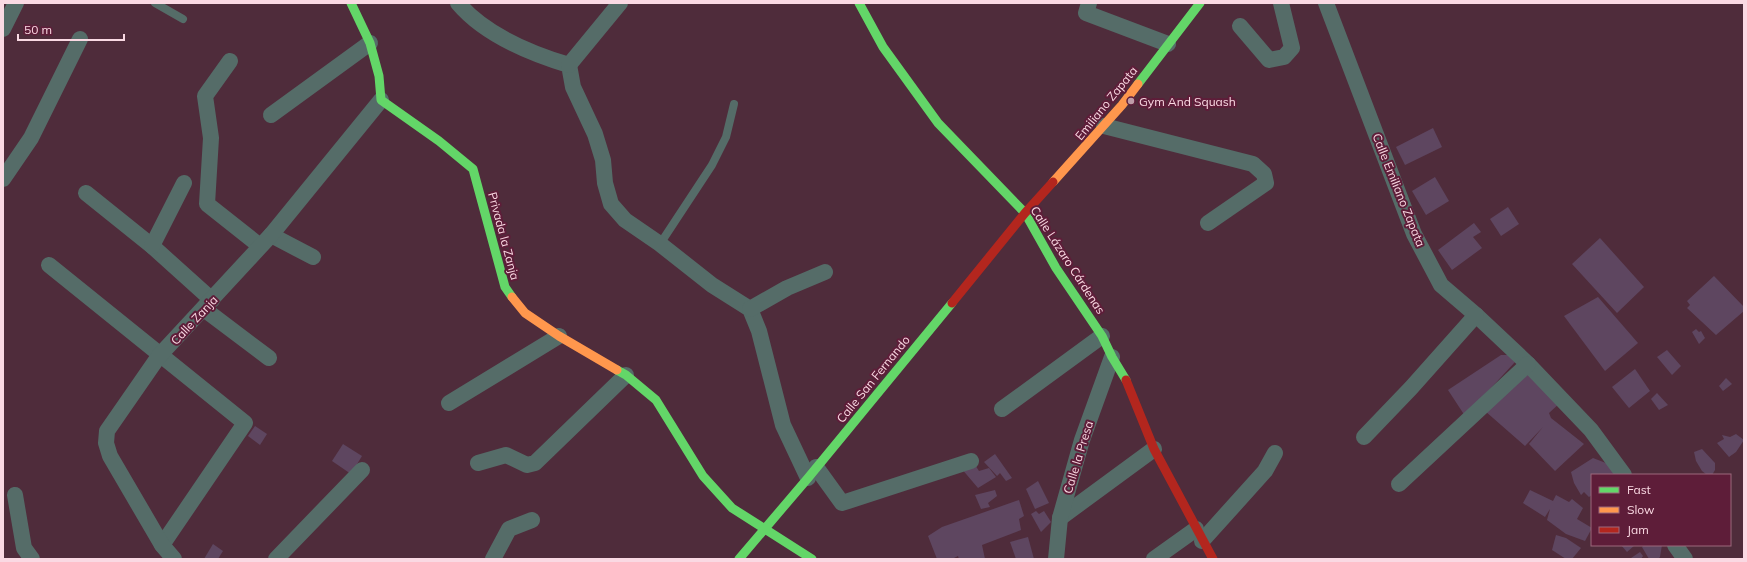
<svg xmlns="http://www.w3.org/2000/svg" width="1747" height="562" viewBox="0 0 1747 562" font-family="Mulish,sans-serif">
	<rect width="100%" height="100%" fill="#4f2c3b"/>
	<g fill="#5e4660">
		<path d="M1433,128L1442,147L1405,165L1396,147Z"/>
		<path d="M1435,177L1449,201L1426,215L1412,191Z"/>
		<path d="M1508,207L1519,224L1501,236L1490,219Z"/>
		<path d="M1474,223L1481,232L1473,237L1482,248L1452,270L1438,250Z"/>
		<path d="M1600,238L1644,287L1617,313L1572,264Z"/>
		<path d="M1714,276L1744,307V311L1716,335L1687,308L1690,305L1687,301Z"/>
		<path d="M1598,297L1638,343L1605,371L1564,316Z"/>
		<path d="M1696,329L1699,332L1701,331L1705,338L1699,344L1692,332Z"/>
		<path d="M1667,350L1681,366L1672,375L1657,357Z"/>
		<path d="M1501,355H1510L1515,362L1465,416L1448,390Z"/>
		<path d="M1528,366L1561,402L1549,413L1551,418L1584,444L1555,471L1529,444L1543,427L1525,446L1485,411Z"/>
		<path d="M1635,369L1650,391L1629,408L1612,387Z"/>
		<path d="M1726,378L1732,384L1723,391L1719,386Z"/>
		<path d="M1657,393L1668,405L1659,410L1651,399Z"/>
		<path d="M255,426L267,434L260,445L248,436Z"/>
		<path d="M1736,434L1744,440L1736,452L1729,457L1717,443L1724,439L1722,435L1730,437Z"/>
		<path d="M343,444L362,456L351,474L332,461Z"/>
		<path d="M1702,449L1715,463V470L1712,475H1707L1702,471L1696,461L1694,452Z"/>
		<path d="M995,454L1012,478L1006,481L1000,473L997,476L984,462Z"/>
		<path d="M970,457L979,471L989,468L996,477L978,488L961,468Z"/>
		<path d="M1593,458L1611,465L1619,475H1592V495L1589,497L1584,492L1581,495L1574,483L1571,472Z"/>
		<path d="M1038,481L1049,503L1035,509L1026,489Z"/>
		<path d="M995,490L997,496L988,503L990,507L981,509L975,495Z"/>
		<path d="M1530,490L1553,501L1556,495L1569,502L1572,499L1583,508L1577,519L1592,528L1585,541L1566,534L1547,520L1550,509L1545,517L1523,503Z"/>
		<path d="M1019,500L1024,516L1019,519L1021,530L982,545L985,559H959L958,556L952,559H937L928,536L942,527Z"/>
		<path d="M1036,511L1039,514L1044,511L1051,522L1041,532L1031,514Z"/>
		<path d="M1556,535L1566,538L1581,548L1572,559H1566L1552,550Z"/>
		<path d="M1028,537L1034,559H1016L1010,542Z"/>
		<path d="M213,544L223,551L218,559H204Z"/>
		<path d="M1621,545H1635L1627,552Z"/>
		<path d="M1644,545H1662L1660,557L1658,559H1649L1642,547Z"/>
		<path d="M1640,552L1643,556L1641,559H1632L1631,558Z"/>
	</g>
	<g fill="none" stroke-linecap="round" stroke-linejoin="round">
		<g stroke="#556c68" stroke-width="8">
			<path d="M155,3L183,19"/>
			<path d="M660,244L712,165L726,137L734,104"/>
		</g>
		<g stroke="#556c68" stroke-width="16">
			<path d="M458,3C485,35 529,53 569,65L573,87L595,134L603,160L605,183L611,204L625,220L660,244L712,285L750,309L759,331L783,425L808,478"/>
			<path d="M1089,3L1086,13L1168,44"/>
			<path d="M1326,3L1414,234L1441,285L1476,315L1528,364L1591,430L1624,475"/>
			<path d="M1240,26L1269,60L1284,57L1292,48L1281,3"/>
			<path d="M3,29L16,3"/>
			<path d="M230,61L205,96L211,138L207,204L260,246"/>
			<path d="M569,65L620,3"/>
			<path d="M271,115L370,43"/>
			<path d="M1104,126L1253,164L1264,174L1266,183L1208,223"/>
			<path d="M3,179L31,138L80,39"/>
			<path d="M86,193L152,246L212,300"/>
			<path d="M271,235L313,257"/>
			<path d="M152,246L184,183"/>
			<path d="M49,265L245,423L162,545"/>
			<path d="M204,309L269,358"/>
			<path d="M750,309L787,288L825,272"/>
			<path d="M449,403L559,336"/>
			<path d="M1002,409L1102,336"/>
			<path d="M1364,437L1411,388L1476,315"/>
			<path d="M478,463L506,455L527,465L535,463L626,375"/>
			<path d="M816,467L842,503L971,461"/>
			<path d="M1399,484L1528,364"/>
			<path d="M15,495L24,548L32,559"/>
			<path d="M1060,518L1154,449"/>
			<path d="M1202,541L1265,471L1275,453"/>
			<path d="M1675,545L1685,559"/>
			<path d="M174,559L162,545L110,456L106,443L107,431L159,356L271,235L381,100"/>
			<path d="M276,559L362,470"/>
			<path d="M493,559L509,529L532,520"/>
			<path d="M1056,559L1060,518L1082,440L1112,357"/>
			<path d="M1154,559L1196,529"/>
		</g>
		<g stroke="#63d668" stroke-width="9">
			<path d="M351,3L370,43L379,76L381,100L439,141L473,169L505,287L512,297"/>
			<path d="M859,3L883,47L938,123L1025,213L1056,268L1102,336L1112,357L1126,380"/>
			<path d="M1138,84L1200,3"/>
			<path d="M617,370L626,375L656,400L703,476L732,508L812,559"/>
			<path d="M739,559L808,478L952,303"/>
		</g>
		<g stroke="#ff974d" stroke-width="9">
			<path d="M1053,182L1122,105L1138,84"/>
			<path d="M512,297L525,313L559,336L617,370"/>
		</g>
		<g stroke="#b3261e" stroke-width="9">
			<path d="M952,303L1025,213L1053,182"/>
			<path d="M1126,380L1154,449L1213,559"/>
		</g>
	</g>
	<circle fill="#be9ca8" stroke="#5e1d39" stroke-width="1.5" cx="1131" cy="101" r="4"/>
	<g text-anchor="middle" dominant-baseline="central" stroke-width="4" stroke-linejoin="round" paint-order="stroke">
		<g font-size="12" fill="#fad9e3" stroke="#5e1d39" text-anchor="start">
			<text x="1139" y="101">Gym And Squash</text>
		</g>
		<g font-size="12" fill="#fad9e3" stroke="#5e1d39">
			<text transform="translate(1106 103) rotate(-51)">Emiliano Zapata</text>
			<text transform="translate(1399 190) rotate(68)">Calle Emiliano Zapata</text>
			<text transform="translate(504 236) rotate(75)">Privada la Zanja</text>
			<text transform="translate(1068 260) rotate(57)">Calle Lázaro Cárdenas</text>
			<text transform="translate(194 320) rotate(-47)">Calle Zanja</text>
			<text transform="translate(873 379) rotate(-51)">Calle San Fernando</text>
			<text transform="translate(1078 457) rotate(-73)">Calle la Presa</text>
		</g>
	</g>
	<rect width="1747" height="562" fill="none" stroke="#fad9e3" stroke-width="8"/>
	<rect x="1591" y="474" width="140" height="72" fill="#5e1d39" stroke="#9c687d"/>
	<rect x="1599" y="487" width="20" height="6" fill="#63d668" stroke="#9c687d"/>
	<text x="1627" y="494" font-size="12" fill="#fad9e3">Fast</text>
	<rect x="1599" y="507" width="20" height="6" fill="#ff974d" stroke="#9c687d"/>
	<text x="1627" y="514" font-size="12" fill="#fad9e3">Slow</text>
	<rect x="1599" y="527" width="20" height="6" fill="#b3261e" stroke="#9c687d"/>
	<text x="1627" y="534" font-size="12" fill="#fad9e3">Jam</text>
	<path d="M18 34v6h106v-6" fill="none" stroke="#fad9e3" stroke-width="2"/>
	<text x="24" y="34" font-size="12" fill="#fad9e3" stroke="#5e1d39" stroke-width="3" paint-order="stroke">50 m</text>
</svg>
